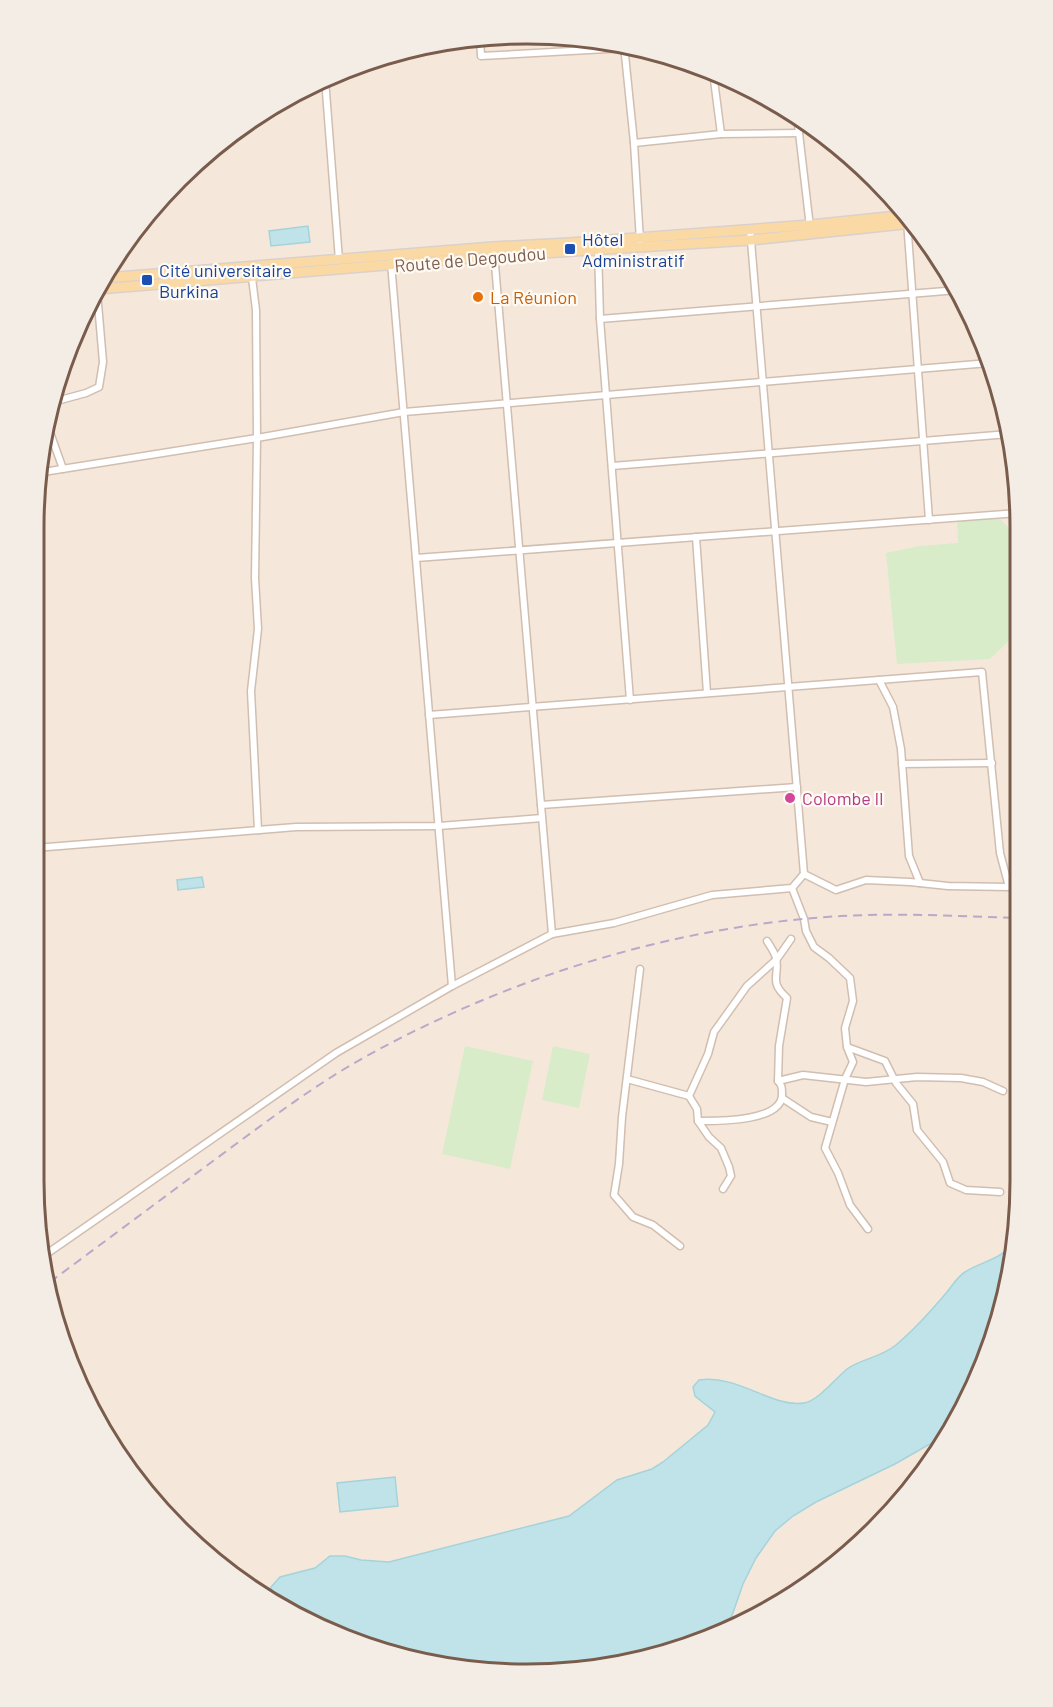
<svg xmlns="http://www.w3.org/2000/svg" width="1053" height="1707" viewBox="0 0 1053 1707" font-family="Barlow,sans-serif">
	<rect width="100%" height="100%" fill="#fdf6ec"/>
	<path fill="#f5e8da" d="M558,34L654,50L744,84L827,135L898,201L954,280L1003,398L1019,494L1016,1245L983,1369L918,1481L801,1591L723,1629L657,1490L278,1604L252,1591L135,1481L80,1378L47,1263L33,1180L37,462L70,338L135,226L201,156L279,99L368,59L462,37Z"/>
	<g fill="#d8ecc9">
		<path d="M996,515L1019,538L1018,613L1014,636L990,659L897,664L886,553L920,546L958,543L957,518Z"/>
		<path d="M465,1046L533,1061L510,1169L442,1154Z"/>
		<path d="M553,1046L590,1054L579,1108L542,1100Z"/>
	</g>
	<g fill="#bfe3e8" stroke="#a5d3da" stroke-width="1.5">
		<path d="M308,226L310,242L271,246L269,231Z"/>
		<path d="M202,877L204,887L178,890L177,880Z"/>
		<path d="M1016,1237V1245L983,1369L944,1436L895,1464L816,1502L793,1516L775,1531L756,1558L743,1584L728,1627L685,1648L526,1674L368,1648L270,1599L271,1587L280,1577L315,1568L330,1556H345L361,1560L389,1562L569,1516L617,1480L652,1469L663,1462L708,1425L715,1412L695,1396L693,1387L699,1380C738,1374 772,1408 804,1403C818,1401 836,1378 847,1369C860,1359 880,1358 896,1345C915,1329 931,1311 947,1292C952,1286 958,1276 965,1272C986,1259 1003,1261 1016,1237Z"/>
		<path d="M395,1477L398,1506L340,1512L337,1483Z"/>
	</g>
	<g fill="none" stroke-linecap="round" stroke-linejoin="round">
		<defs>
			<g id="street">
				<path d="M480,37L481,56L625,48"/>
				<path d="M624,45L634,143L640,241"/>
				<path d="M713,72L721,134"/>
				<path d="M325,79L339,260"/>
				<path d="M797,116L810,227"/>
				<path d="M634,143L721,134L799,133"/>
				<path d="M907,221L929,520"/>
				<path d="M598,248L600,319L630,700"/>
				<path d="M494,253L552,934"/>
				<path d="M391,263L452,986"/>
				<path d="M252,278L256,310L257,438L255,578L258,629L251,691L258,830"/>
				<path d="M600,319L958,290"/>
				<path d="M53,402L86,393L99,387L103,362L97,292"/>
				<path d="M47,424L63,469"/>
				<path d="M612,466L1009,434"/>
				<path d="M37,473L257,438L404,412L989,363"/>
				<path d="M696,537L707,693"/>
				<path d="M416,558L1019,513"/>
				<path d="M879,680L893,707L901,749L909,856L920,883"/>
				<path d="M429,715L982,672L1000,853L1009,887L948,886L910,882L866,880L836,890L804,874"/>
				<path d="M902,764L992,763"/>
				<path d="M541,805L797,787"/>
				<path d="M35,848L296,827L439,826L542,818"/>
				<path d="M792,888L804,919L806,931L814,947L829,958L850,978L853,1001L845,1028L847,1047L885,1061L896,1083L913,1104L917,1130L943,1162L950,1183L966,1190L1000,1192"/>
				<path d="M640,969L622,1117L619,1164L614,1195L633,1217L653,1225L680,1246"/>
				<path d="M847,1047L853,1062L845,1079L825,1148L838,1173L850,1205L868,1229"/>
				<path d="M627,1079L689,1096"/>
				<path d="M778,1081L803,1075L866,1082L917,1077L961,1078L983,1082L1003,1091"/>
				<path d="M782,1098L811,1117L832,1122"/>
				<path d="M698,1121C717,1121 783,1122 782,1094C782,1088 782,1085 778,1081L779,1046L787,998C768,981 780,976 776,958C775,953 770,946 767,941"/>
				<path d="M723,1189L731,1176L729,1167L721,1148L709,1137L698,1121L697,1109L689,1096L708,1054L714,1032L747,986L777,959L791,939"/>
				<path d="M45,1255L336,1053L452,986L552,934L614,923L712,895L792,888L804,874L750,229"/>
			</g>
			<g id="primary">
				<path d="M105,278L493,247L569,243L810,225L908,215"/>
				<path d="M99,289L494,256L751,240L913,223"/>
			</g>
		</defs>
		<use href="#street" stroke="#d1beb0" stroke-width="9"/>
		<use href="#primary" stroke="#dad1cd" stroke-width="12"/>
		<use href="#street" stroke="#fff" stroke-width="6"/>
		<use href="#primary" stroke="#fbd9a5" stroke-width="9"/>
		<path stroke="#b9a8c9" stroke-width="2" stroke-dasharray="9 6" stroke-linecap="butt" d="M50,1282C104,1242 159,1201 213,1161C262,1125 310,1088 363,1058C509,977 673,926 841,916C899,913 958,916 1017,918"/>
	</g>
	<g fill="#1a4fb4" stroke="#fffaf3" stroke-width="2">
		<rect x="564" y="243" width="12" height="12" rx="3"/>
		<rect x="141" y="274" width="12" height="12" rx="3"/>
	</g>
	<circle fill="#e8710a" stroke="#fffaf3" stroke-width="2" cx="478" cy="297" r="6"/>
	<circle fill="#d1479c" stroke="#fffaf3" stroke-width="2" cx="790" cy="798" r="6"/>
	<g text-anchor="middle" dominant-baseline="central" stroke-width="4.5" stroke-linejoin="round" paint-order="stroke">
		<g font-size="18" fill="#164399" stroke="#fffaf3" text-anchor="start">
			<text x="582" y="239">Hôtel<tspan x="582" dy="21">Administratif</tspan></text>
			<text x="159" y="270">Cité universitaire<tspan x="159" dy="21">Burkina</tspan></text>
		</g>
		<g font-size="18" fill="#7a5c4d" stroke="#fffaf3">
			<text transform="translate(470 259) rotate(-5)">Route de Degoudou</text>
		</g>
		<g font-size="18" fill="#c56008" stroke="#fffaf3" text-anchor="start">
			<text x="490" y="297">La Réunion</text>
		</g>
		<g font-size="18" fill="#b23c85" stroke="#fffaf3" text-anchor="start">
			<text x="802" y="798">Colombe II</text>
		</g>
	</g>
	<path d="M0 0H1053V1707H0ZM527 44H527A483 483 0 0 1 1010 527V1181A483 483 0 0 1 527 1664H527A483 483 0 0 1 44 1181V527A483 483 0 0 1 527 44Z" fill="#f4ede6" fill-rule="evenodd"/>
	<path fill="none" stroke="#7a5c4d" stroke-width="3" d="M527 44H527A483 483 0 0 1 1010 527V1181A483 483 0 0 1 527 1664H527A483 483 0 0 1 44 1181V527A483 483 0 0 1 527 44Z"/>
</svg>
